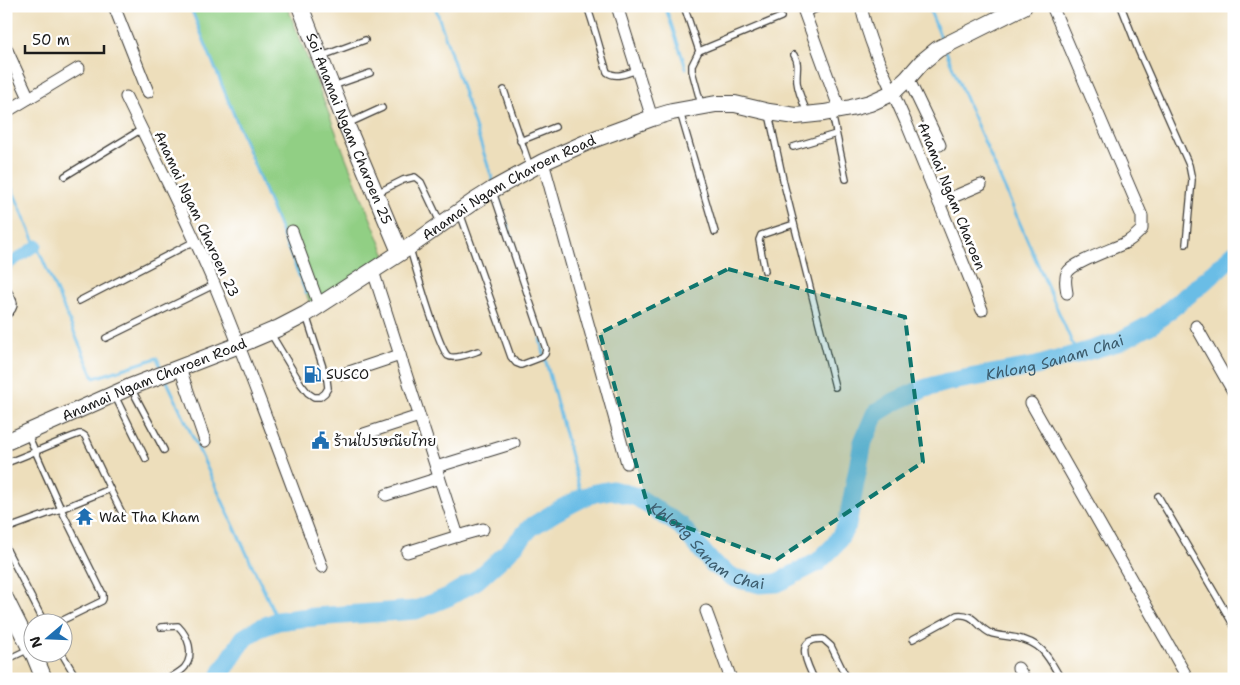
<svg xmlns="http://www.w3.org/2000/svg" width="1240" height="685" viewBox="0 0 1240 685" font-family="'Shantell Sans','Playpen Sans Thai',sans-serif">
	<rect width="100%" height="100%" fill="#fff"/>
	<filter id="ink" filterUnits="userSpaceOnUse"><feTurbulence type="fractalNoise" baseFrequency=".02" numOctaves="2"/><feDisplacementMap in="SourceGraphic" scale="10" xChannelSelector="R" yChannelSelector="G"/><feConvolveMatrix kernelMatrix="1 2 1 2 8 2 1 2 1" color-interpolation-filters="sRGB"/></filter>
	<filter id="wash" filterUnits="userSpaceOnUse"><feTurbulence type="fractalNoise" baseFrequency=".0096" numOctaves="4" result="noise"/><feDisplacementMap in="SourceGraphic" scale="20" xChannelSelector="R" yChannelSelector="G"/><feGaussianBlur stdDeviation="1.12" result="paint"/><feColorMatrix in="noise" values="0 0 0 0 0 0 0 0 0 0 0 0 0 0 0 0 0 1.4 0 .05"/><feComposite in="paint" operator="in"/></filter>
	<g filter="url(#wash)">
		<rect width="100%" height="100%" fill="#eddebb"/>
		<path fill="#91cf84" stroke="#567650" d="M190,6H287L348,163L388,261L313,311Z"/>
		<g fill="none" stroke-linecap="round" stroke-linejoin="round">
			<g stroke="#6bbde6" stroke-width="3">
				<path d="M190,6L306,293"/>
				<path d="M435,6L494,184"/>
				<path d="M665,6L686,68"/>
				<path d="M928,6L942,40"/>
				<path d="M946,51L970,109L1077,354"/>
				<path d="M6,175L94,378L157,358L161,368"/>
				<path d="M497,193L515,248"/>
				<path d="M540,339L582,498"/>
				<path d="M166,379L278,621"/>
			</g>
			<path stroke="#6bbde6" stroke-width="11" d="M6,266L37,245"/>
			<path stroke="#6bbde6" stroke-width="19" id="s1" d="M219,679L222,672L244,638L260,628L278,621L300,618L416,610L448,597L477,580L506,554L531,527L557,511L582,498L595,493L612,490L637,497L681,526L712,563L734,578L760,584L777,583L818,562L835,545L847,525L863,442L875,414L894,402L923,389L947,382L1036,366L1118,342L1152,324L1199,286L1234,254"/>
		</g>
	</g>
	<g filter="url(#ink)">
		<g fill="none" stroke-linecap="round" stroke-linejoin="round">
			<defs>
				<g id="lane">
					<path d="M587,6C595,28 600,50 607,72C616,79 627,73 637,70"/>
					<path d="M684,6L699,51L692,65V71L701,104"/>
					<path d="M1121,6L1139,52L1189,165L1192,180L1186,244"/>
					<path d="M805,14L823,6"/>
					<path d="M699,51L781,17"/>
					<path d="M794,55C800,64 796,71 797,82C798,92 803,103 807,112"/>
					<path d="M322,56L365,40"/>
					<path d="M333,86L370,73"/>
					<path d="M504,90L530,167"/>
					<path d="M680,112L715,232"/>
					<path d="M832,113L846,179"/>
					<path d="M769,114L784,184L835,387"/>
					<path d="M347,124L382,108"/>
					<path d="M520,141L555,127"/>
					<path d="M793,147L836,134"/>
					<path d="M65,176L142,129"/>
					<path d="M377,193L403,180L415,177L421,182L440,222"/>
					<path d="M460,213L511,357L516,363L521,365L542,357L545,354L546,349L493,192"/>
					<path d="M410,249C415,266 439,349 448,356C454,360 472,353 478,351"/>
					<path d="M765,271L759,240L761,235L794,224"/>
					<path d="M6,288C14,300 19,306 6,316"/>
					<path d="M79,301L195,241"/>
					<path d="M271,334L301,384L308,393L314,397H320L325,393L328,388L327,380L306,315"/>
					<path d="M106,338L214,285"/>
					<path d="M131,388L164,450"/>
					<path d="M115,396L146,459"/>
					<path d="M28,435L61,509L103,594V599L102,601L59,622"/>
					<path d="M6,463C31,454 54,443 79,434H82L85,436L110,489L122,513"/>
					<path d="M1158,496L1234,626"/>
					<path d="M6,529L61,509L110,489"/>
					<path d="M6,548L44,622"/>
					<path d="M161,627L178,626C188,636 195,654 185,667C181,672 174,675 168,679"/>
					<path d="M913,639L957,615C975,613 976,626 990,633C998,636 1008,636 1017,638C1043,643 1048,657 1061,679"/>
					<path d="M61,652L77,679"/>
					<path d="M6,660L29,649"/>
					<path d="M814,679C807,663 793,639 823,639L831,646L847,679"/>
				</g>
				<g id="street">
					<path d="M114,6L148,92"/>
					<path d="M617,6L652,118"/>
					<path d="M802,6L840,110"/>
					<path d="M861,6C870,49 891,87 908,127C933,188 958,249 982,310"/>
					<path d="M1052,6L1142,216V229C1138,234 1133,238 1127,242C1114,249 1073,262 1067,273C1064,280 1066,286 1067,293"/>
					<path d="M6,48L29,98"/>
					<path d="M908,78L940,145"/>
					<path d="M126,97C156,159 188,222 215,286C253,378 287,473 322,567"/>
					<path d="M6,112L79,68"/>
					<path d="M543,162L627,463"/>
					<path d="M939,203L981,185"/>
					<path d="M292,231L319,305"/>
					<path d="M373,271L458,536L407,552"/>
					<path d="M1196,326L1234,393"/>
					<path d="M180,368L205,441"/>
					<path d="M343,374L400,355"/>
					<path d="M1031,403L1188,679"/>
					<path d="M364,434L419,416"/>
					<path d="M436,467L514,443"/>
					<path d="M386,495L439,478"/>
					<path d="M458,536L483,529"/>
					<path d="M706,611L731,679"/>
					<path d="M1018,668L1025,679"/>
				</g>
				<g id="secondary">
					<path id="s2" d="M300,6L346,124L400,252"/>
					<path id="s3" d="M6,442L130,387L239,345L279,328L306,314L409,247L473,202L492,190L543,162L592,140L652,118L672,112L716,104H735L769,112L796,116L824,113L851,108L870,103L892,93L908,78L922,62L938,49L1024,6"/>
					<path d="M6,600L32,652"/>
					<path d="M33,652L44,679"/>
				</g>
			</defs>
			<use href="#lane" stroke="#3b3934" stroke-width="8"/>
			<use href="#street" stroke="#3b3934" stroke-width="13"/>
			<use href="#secondary" stroke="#3b3934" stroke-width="18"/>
			<use href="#lane" stroke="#fff" stroke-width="5.5"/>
			<use href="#street" stroke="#fff" stroke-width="11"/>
			<use href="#secondary" stroke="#fff" stroke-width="16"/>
		</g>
	</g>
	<path fill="#0f766e" fill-opacity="0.2" stroke="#0f766e" stroke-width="4" stroke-dasharray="10 6" stroke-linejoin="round" d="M728,269L905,317L923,462L776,560L650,514L600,333Z"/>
	<defs>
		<symbol id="fuel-bare" viewBox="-9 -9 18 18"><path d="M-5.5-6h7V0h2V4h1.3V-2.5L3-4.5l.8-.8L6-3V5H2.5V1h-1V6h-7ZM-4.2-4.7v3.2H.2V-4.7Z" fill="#1f6fb2" stroke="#fff" stroke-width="2.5" paint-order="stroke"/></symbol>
		<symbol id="civic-bare" viewBox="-9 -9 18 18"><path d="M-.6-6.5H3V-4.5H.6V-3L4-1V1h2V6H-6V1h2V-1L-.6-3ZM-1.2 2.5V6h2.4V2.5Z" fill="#1f6fb2" stroke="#fff" stroke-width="2.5" paint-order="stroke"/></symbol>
		<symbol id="temple-bare" viewBox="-9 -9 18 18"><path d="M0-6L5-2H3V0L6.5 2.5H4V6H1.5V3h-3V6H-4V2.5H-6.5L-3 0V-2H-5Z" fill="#1f6fb2" stroke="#fff" stroke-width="2.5" paint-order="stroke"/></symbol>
	</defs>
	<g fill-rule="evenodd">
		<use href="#fuel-bare" x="300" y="362" width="25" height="25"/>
		<use href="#civic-bare" x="308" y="428" width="25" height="25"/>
		<use href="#temple-bare" x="72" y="504" width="25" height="25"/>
	</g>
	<g text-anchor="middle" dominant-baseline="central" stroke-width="5" stroke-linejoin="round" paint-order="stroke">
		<g font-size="14" fill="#1c1c1c" stroke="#fff">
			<text stroke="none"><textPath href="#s2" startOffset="132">Soi Anamai Ngam Charoen 25</textPath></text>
			<text stroke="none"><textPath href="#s3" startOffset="566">Anamai Ngam Charoen Road</textPath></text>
			<text transform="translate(952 196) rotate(68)">Anamai Ngam Charoen</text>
			<text transform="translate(197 214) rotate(65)">Anamai Ngam Charoen 23</text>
			<text stroke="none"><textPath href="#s3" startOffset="161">Anamai Ngam Charoen Road</textPath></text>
		</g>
		<g font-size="14" fill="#1c1c1c" stroke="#fff" text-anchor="start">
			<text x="326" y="374">SUSCO</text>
			<text x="334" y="441">ร้านไปรษณียไทย</text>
			<text x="99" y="517">Wat Tha Kham</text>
		</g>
		<g font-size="15" font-style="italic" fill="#3c5c6d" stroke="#fff">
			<text stroke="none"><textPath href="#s1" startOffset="1054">Khlong Sanam Chai</textPath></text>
			<text stroke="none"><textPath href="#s1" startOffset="572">Khlong Sanam Chai</textPath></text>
		</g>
	</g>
	<rect width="1240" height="685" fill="none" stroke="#fff" stroke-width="25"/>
	<g transform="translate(48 638) rotate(251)"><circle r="24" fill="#ffffff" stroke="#a4a4a4"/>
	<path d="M0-4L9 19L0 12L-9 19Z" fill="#1f6fb2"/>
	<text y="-8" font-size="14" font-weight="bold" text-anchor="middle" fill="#1c1c1c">N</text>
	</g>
	<path d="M25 45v8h79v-8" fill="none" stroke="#1c1c1c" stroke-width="2.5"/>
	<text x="32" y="45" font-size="15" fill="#1c1c1c" stroke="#ffffff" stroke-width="4" paint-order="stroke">50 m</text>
</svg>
